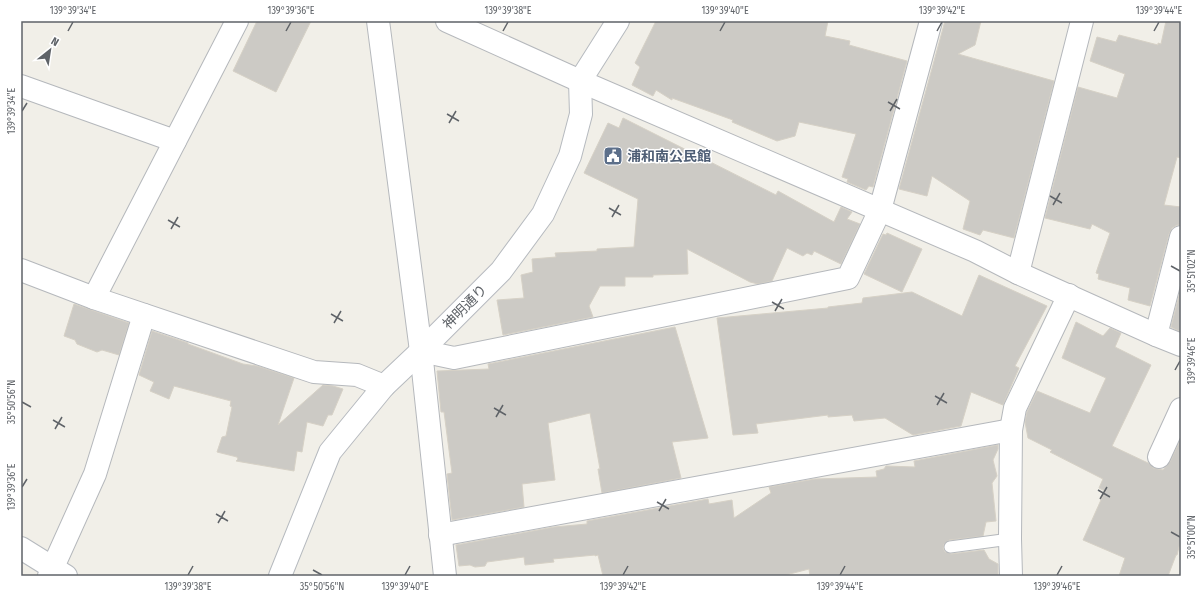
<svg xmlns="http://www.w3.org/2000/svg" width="1202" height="597" viewBox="0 0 1202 597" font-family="'Fira Sans Condensed','Noto Sans JP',sans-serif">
	<rect width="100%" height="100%" fill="#f1efe8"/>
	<g fill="#cccac5" stroke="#d6d1c6">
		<path d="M257,21H311L276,92L233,71Z"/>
		<path d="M656,21H828L825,36L850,41L849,45L907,61L873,187L869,186L866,190L847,182L848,179L842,177L856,134L799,122L795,136L777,141L732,122L733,120L672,98V100L656,90L653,96L632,85L640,67L635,63Z"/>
		<path d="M945,21H981L975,45L958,54L1054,81L1014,238L983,230L980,235L963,229L970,201L932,176L927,196L899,189Z"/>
		<path d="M1166,21H1181V158L1177,157L1164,205L1181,207V225H1177L1172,228L1169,234L1150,306L1128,300L1130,288L1098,279L1099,274L1096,273L1099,264L1110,233L1092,224L1090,229L1045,218L1078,87L1117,98L1125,74L1090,61L1097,37L1116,42L1119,35L1158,45V43L1161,44Z"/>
		<path d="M623,118L776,195L778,191L834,222L841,207L852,212L847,219L860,224L841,264L814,251L812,255L807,253L803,256L787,248L772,281L758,284L750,282L687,249L688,274L653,275V277H625V286H600L589,306L593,317L503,335L497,300L524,298L521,275L533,272L532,259L556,257L555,253L597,251V249L634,247L638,199L584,173L608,123L619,128Z"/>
		<path d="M887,233L922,249L902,292L864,274L883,234L886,235Z"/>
		<path d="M979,275L1047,306L1015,366L1019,368L1003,405L971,392L961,426L913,435L885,418L854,421L852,415L828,417V415L756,424L758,433L733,435L717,318L828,308V307L862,303L863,298L912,292L962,316Z"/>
		<path d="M1181,288V332L1171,327Z"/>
		<path d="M74,304L129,323L119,355L102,350L97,352L77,344L75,340L64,336Z"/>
		<path d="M1076,322L1103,336L1110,328L1121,333L1115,347L1151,365L1112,446L1148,463L1153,468L1163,470L1170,462L1181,439V539L1177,555H1176L1168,576H1119L1125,558L1083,540L1105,491L1099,488L1103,479L1050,452L1052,450L1028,438L1025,422L1027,412L1037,391L1090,413L1106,378L1062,358Z"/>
		<path d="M675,327L708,438L672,442L681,478L602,493L598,469H600L590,413L548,423L555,480L522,484L524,507L452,520L447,474L452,473L444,412H441L437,371L489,369L488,364Z"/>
		<path d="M152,331L188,343V344L243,364L257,366L294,378L278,425L323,385L333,386L343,389L332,415H328L323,426L307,422L302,452L297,451L294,471L236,461L238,459L237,457L217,452L222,437L226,436L232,407L230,406L231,401L174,386L169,399L150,391L154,382L139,375Z"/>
		<path d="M998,445V449L993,460L997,476L992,483L996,521L986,522L983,536L949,540L944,544L943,548L945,552L951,554L984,550L989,559L998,564V576H810L809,569L782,576H603L598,555L595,556V555L553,559L554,562L525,565L524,557L487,562L485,566L475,567L470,565L459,566L456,545L554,527L587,524V521L708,499L709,504L732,500L734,518L771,493L769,487L815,479L877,477L876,471L884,469L886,466L915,467L914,461Z"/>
	</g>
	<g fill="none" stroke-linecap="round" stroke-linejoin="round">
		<defs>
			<path id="lane" d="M950,547L1010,539"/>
			<g id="street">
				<path d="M378,21L421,351L454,358L848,278L880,210L931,21"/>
				<path d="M447,21L580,81L975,251L1018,273L1156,335L1181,345"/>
				<path d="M21,86L175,141"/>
				<path d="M21,270L94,298L314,372L357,375L384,386"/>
				<path d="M1018,273L1082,21"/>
				<path d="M94,298L237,21"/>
				<path d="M1156,335L1181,237"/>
				<path d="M421,351L445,576"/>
				<path d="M1159,457L1181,409"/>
				<path d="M440,535L1011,430"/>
				<path d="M49,576L95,474L144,315"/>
				<path d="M1011,576L1010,539L1011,430L1015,408L1069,295"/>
			</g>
			<g id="secondary">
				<path d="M21,548L66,576"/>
				<path d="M280,576L330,452L384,386L421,351L501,271L543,214L570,156L581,114L580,81L618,21"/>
			</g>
		</defs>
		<use href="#lane" stroke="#b5b8bc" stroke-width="13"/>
		<use href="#street" stroke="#b5b8bc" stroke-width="24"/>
		<use href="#secondary" stroke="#b6babf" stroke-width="24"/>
		<use href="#lane" stroke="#fff" stroke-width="11"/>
		<use href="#street" stroke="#fff" stroke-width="22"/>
		<use href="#secondary" stroke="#fff" stroke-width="22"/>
	</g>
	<path fill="none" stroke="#5f6368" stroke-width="1.5" d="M68,31L73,22M286,31L291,22M503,31L508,22M720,31L725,22M937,31L942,22M1154,31L1159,22M888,102L900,109M22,111L27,103M890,111L897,99M447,114L459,121M449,123L456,111M1050,196L1062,203M1053,205L1060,193M609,208L621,215M612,217L619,205M168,220L180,227M171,229L178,217M1171,266L1180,271M772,302L784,309M775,311L782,299M331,314L343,321M334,323L341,311M1175,370L1180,361M935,396L947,403M22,402L31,407M937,405L944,393M494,408L506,415M496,417L503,405M53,420L65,427M55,429L62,417M22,487L27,479M1098,490L1110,497M1100,499L1107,487M657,502L669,509M659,511L666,499M216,514L228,521M218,523L225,511M1171,532L1180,537M313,570L322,575M188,575L193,566M405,575L410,566M623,575L628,566M840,575L845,566M1057,575L1062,566"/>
	<defs>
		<symbol id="civic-square" viewBox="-11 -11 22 22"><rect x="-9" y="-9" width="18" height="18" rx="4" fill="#5c6f8a" stroke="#fff"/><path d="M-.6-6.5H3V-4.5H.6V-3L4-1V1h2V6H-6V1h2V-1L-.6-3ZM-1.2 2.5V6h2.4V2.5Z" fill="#fff"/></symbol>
	</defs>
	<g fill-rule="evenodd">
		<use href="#civic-square" x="602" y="145" width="22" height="22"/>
	</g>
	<g text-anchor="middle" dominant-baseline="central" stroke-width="3" stroke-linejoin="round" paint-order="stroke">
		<g font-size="14" font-weight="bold" fill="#4e5e75" stroke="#fff" text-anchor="start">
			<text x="627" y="156">浦和南公民館</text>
		</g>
		<g font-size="14" fill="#5f6368" stroke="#fff">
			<text transform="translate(465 307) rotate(-45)">神明通り</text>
		</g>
	</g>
	<rect width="1202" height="597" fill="none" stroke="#ffffff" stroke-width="44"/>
	<g transform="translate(50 50) rotate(30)" stroke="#ffffff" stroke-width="3" paint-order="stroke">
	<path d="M0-3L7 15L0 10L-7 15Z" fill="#5f6368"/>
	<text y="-6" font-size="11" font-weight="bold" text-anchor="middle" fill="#5f6368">N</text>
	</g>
	<rect x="22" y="22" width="1158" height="553" fill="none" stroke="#5f6368" stroke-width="1.5"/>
	<g font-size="10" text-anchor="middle" fill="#5f6368">
		<text x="73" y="14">139°39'34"E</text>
		<text x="291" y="14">139°39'36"E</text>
		<text x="508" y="14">139°39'38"E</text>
		<text x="725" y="14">139°39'40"E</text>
		<text x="942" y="14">139°39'42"E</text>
		<text x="1159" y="14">139°39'44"E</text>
		<text transform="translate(11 111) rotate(-90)" y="4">139°39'34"E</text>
		<text transform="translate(1191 271) rotate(-90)" y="4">35°51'02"N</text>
		<text transform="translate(1191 361) rotate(-90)" y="4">139°39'46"E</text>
		<text transform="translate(11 402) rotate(-90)" y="4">35°50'56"N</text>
		<text transform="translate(11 487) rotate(-90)" y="4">139°39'36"E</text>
		<text transform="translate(1191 537) rotate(-90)" y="4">35°51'00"N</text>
		<text x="188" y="590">139°39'38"E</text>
		<text x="322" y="590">35°50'56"N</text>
		<text x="405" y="590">139°39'40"E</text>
		<text x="623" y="590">139°39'42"E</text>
		<text x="840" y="590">139°39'44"E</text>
		<text x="1057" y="590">139°39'46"E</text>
	</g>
</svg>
